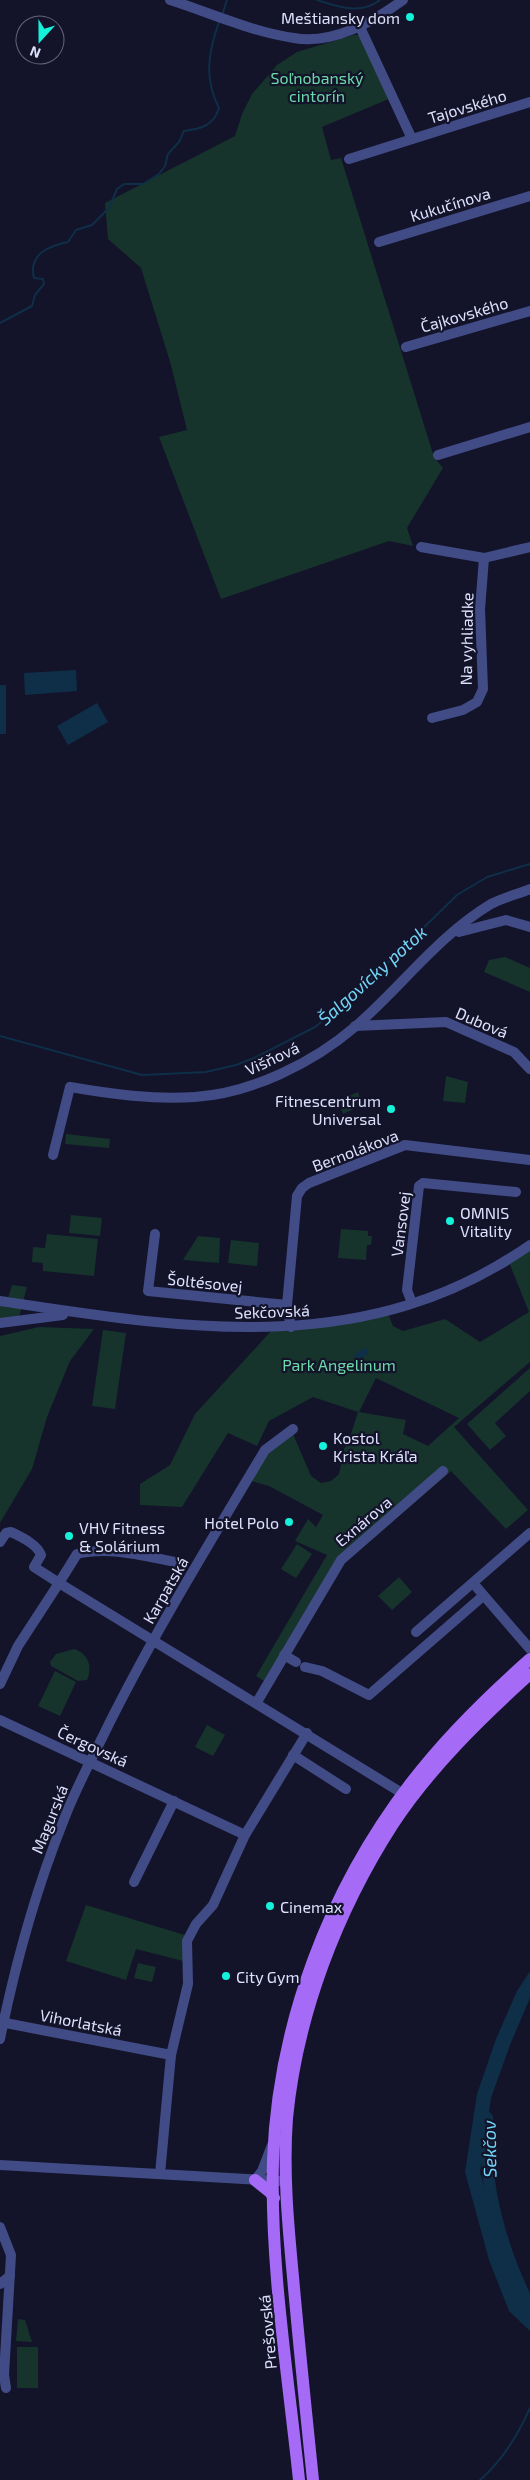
<svg xmlns="http://www.w3.org/2000/svg" width="530" height="2480" viewBox="0 0 530 2480" font-family="'Exo 2',sans-serif">
	<rect width="100%" height="100%" fill="#13132a"/>
	<g fill="#16342c" fill-rule="evenodd">
		<path d="M354,35H360L391,98L322,127L331,160L341,158L434,457L443,468L407,528L413,546L389,541L221,599L159,437L187,430L171,365L141,268L108,239L105,203L235,136L242,114L252,94L277,65L297,52Z"/>
		<path d="M505,957L530,968V992L484,972L489,960Z"/>
		<path d="M446,1076L468,1082L465,1103L443,1101Z"/>
		<path d="M358,1092L363,1105L343,1114L338,1101Z"/>
		<path d="M66,1134L110,1139L109,1148L65,1144Z"/>
		<path d="M71,1215L102,1218L100,1236L69,1233Z"/>
		<path d="M341,1229L368,1231V1236H372L371,1245H367L366,1260L338,1258Z"/>
		<path d="M47,1234L98,1239L94,1276L43,1271V1263L32,1262L33,1247L45,1248Z"/>
		<path d="M198,1236L220,1238L219,1263L183,1260Z"/>
		<path d="M231,1240L259,1243L257,1266L228,1263Z"/>
		<path d="M530,1244V1362L454,1427L528,1510L506,1529L451,1471L338,1569L269,1684L256,1676L327,1555L295,1541L308,1519L316,1527L323,1515L269,1486L248,1480L265,1452L293,1434L311,1476L321,1483L331,1481L339,1474L344,1449L349,1440L358,1412L313,1397L269,1421L257,1446L228,1433L182,1507L140,1505V1484L170,1465L195,1414L272,1330L387,1311L393,1326L403,1331L445,1319L480,1342L529,1312L508,1260ZM376,1378L459,1418L428,1446L403,1434L406,1420L359,1412Z"/>
		<path d="M12,1285L27,1287L18,1321L0,1326V1304L6,1305Z"/>
		<path d="M39,1327L94,1329L70,1361L47,1417L32,1469L0,1523V1336Z"/>
		<path d="M103,1330L126,1333L115,1409L92,1406Z"/>
		<path d="M530,1368V1391L495,1423L506,1436L490,1450L467,1424Z"/>
		<path d="M297,1544L312,1554L296,1578L281,1569Z"/>
		<path d="M399,1577L412,1592L392,1610L378,1596Z"/>
		<path d="M74,1649C88,1653 93,1667 87,1680L78,1681L51,1666L50,1662L56,1654Z"/>
		<path d="M55,1671L76,1682L60,1716L38,1706Z"/>
		<path d="M207,1725L225,1735L213,1756L195,1747Z"/>
		<path d="M86,1905L188,1936L183,1961L136,1949L126,1980L66,1961Z"/>
		<path d="M138,1963L156,1967L152,1982L134,1978Z"/>
		<path d="M18,2319L25,2320L32,2342L16,2341Z"/>
		<rect x="17" y="2347" width="21" height="41"/>
	</g>
	<g fill="#0e2f47">
		<path d="M76,670L77,691L25,695L24,673Z"/>
		<rect x="0" y="685" width="6" height="49"/>
		<path d="M97,703L108,722L68,745L57,726Z"/>
		<path d="M530,1971V1998L510,2045L491,2098L480,2172L503,2256L521,2302L530,2311V2331L509,2311L489,2260L465,2172L477,2094L496,2039L517,1991Z"/>
	</g>
	<g fill="none" stroke-linecap="round" stroke-linejoin="round">
		<g stroke="#0e2f47" stroke-width="2">
			<path d="M317,0C338,7 361,15 380,0"/>
			<path d="M222,15L227,0"/>
			<path d="M0,323L32,306L35,295L44,284L43,279L34,278C28,254 49,246 68,242L76,230L92,225L109,208L117,189L124,184H143L159,174L165,166L168,154L179,142L184,131C200,129 214,126 219,108C204,79 208,53 219,22"/>
			<path d="M0,1036L142,1075L206,1072L236,1065L254,1058L315,1027L357,993L457,895L487,877L530,864"/>
			<path d="M480,2480C502,2461 518,2435 530,2408"/>
		</g>
		<path stroke="#0e2f47" stroke-width="7" d="M358,1356L365,1352"/>
		<path stroke="#0e2f47" stroke-width="12" d="M487,2118C482,2183 501,2249 530,2307"/>
		<g stroke="#414c86" stroke-width="10">
			<path d="M170,0C211,13 252,32 294,38C333,45 373,22 403,0"/>
			<path d="M360,27L412,139"/>
			<path d="M349,159L530,102"/>
			<path d="M379,242L530,196"/>
			<path d="M406,347L530,311"/>
			<path d="M438,455L530,427"/>
			<path d="M421,547L484,558L530,547"/>
			<path d="M432,718L463,710L477,702L483,689L480,609L484,558"/>
			<path d="M459,932L506,920L530,927"/>
			<path d="M355,1026L446,1022L514,1052L530,1069"/>
			<path d="M53,1155L70,1087C111,1094 154,1100 195,1097C252,1093 313,1063 356,1026C401,987 439,935 491,904C502,898 518,894 530,889"/>
			<path d="M155,1234L148,1291L287,1305"/>
			<path d="M0,1301C185,1329 366,1360 530,1245"/>
			<path d="M412,1303L407,1290L419,1186L423,1183L516,1192"/>
			<path d="M0,1323L63,1315"/>
			<path d="M291,1327L287,1305L297,1196L302,1188L309,1183L405,1145L530,1160"/>
			<path d="M0,1542L6,1533L11,1532C21,1537 37,1544 41,1555L34,1567L59,1583L77,1554C109,1546 143,1556 175,1562"/>
			<path d="M473,1583L530,1649"/>
			<path d="M416,1632L530,1533"/>
			<path d="M284,1655L296,1662"/>
			<path d="M305,1667L322,1671L369,1695L483,1596"/>
			<path d="M0,1684L18,1646L59,1583L410,1798"/>
			<path d="M257,1702L341,1560L443,1471"/>
			<path d="M0,1720L245,1835"/>
			<path d="M293,1755L346,1789"/>
			<path d="M134,1882L174,1801"/>
			<path d="M0,2022L171,2055"/>
			<path d="M0,2039C15,1965 35,1892 63,1822C74,1792 89,1764 103,1736C151,1638 209,1544 265,1450L293,1429"/>
			<path d="M0,2165L280,2181"/>
			<path d="M160,2174L171,2055L188,1984L187,1941L196,1924L213,1905L245,1835L307,1733"/>
			<path d="M255,2180L262,2171L272,2145"/>
			<path d="M0,2227L11,2255L4,2375L6,2388"/>
			<path d="M0,2284L10,2276"/>
		</g>
		<g stroke="#a56bf6" stroke-width="12">
			<path d="M255,2180L270,2192L274,2198"/>
			<path d="M299,2480C288,2374 270,2266 273,2160C278,2024 329,1890 411,1783C446,1737 487,1697 530,1659"/>
			<path d="M313,2480C306,2412 299,2345 293,2277C288,2224 283,2171 287,2118C297,2015 337,1911 393,1824C430,1768 480,1719 530,1674"/>
		</g>
	</g>
	<g fill="#15f2da" stroke="#13132a" stroke-width="2">
		<circle cx="410" cy="17" r="5"/>
		<circle cx="391" cy="1109" r="5"/>
		<circle cx="450" cy="1221" r="5"/>
		<circle cx="323" cy="1446" r="5"/>
		<circle cx="289" cy="1522" r="5"/>
		<circle cx="69" cy="1536" r="5"/>
		<circle cx="270" cy="1906" r="5"/>
		<circle cx="226" cy="1976" r="5"/>
	</g>
	<g text-anchor="middle" dominant-baseline="central" stroke-width="4.5" stroke-linejoin="round" paint-order="stroke">
		<g font-size="16" fill="#dee1fd" stroke="#13132a" text-anchor="start">
			<text x="400" y="17" text-anchor="end">Meštiansky dom</text>
			<text x="381" y="1100" text-anchor="end">Fitnescentrum<tspan x="381" dy="18">Universal</tspan></text>
			<text x="460" y="1212">OMNIS<tspan x="460" dy="18">Vitality</tspan></text>
			<text x="333" y="1437">Kostol<tspan x="333" dy="18">Krista Kráľa</tspan></text>
			<text x="279" y="1522" text-anchor="end">Hotel Polo</text>
			<text x="79" y="1527">VHV Fitness<tspan x="79" dy="18">&amp; Solárium</tspan></text>
			<text x="280" y="1906">Cinemax</text>
			<text x="236" y="1976">City Gym</text>
		</g>
		<g font-size="16" fill="#6cdaa8" stroke="#13132a">
			<text x="317" y="77">Soľnobanský<tspan x="317" dy="18">cintorín</tspan></text>
			<text x="339" y="1364">Park Angelinum</text>
		</g>
		<g font-size="16" fill="#dee1fd" stroke="#13132a">
			<text transform="translate(467 106) rotate(-17)">Tajovského</text>
			<text transform="translate(450 204) rotate(-17)">Kukučínova</text>
			<text transform="translate(464 314) rotate(-16)">Čajkovského</text>
			<text transform="translate(466 639) rotate(-89)">Na vyhliadke</text>
			<text transform="translate(482 1022) rotate(23)">Dubová</text>
			<text transform="translate(272 1058) rotate(-25)">Višňová</text>
			<text transform="translate(355 1150) rotate(-21)">Bernolákova</text>
			<text transform="translate(400 1224) rotate(-83)">Vansovej</text>
			<text transform="translate(205 1282) rotate(6)">Šoltésovej</text>
			<text transform="translate(272 1311) rotate(-2)">Sekčovská</text>
			<text transform="translate(363 1521) rotate(-40)">Exnárova</text>
			<text transform="translate(165 1590) rotate(-60)">Karpatská</text>
			<text transform="translate(93 1746) rotate(25)">Čergovská</text>
			<text transform="translate(49 1819) rotate(-68)">Magurská</text>
			<text transform="translate(81 2022) rotate(11)">Vihorlatská</text>
			<text transform="translate(267 2332) rotate(-95)">Prešovská</text>
		</g>
		<g font-size="18" font-style="italic" fill="#72d5f7" stroke="#13132a">
			<text transform="translate(372 975) rotate(-42)">Šalgovícky potok</text>
			<text transform="translate(489 2149) rotate(-91)">Sekčov</text>
		</g>
	</g>
	<g transform="translate(40 40) rotate(201)"><circle r="24" fill="#13132a" stroke="#64657e"/>
	<path d="M0-4L9 19L0 12L-9 19Z" fill="#15f2da"/>
	<text y="-8" font-size="14" font-weight="bold" text-anchor="middle" fill="#dee1fd">N</text>
	</g>
</svg>
